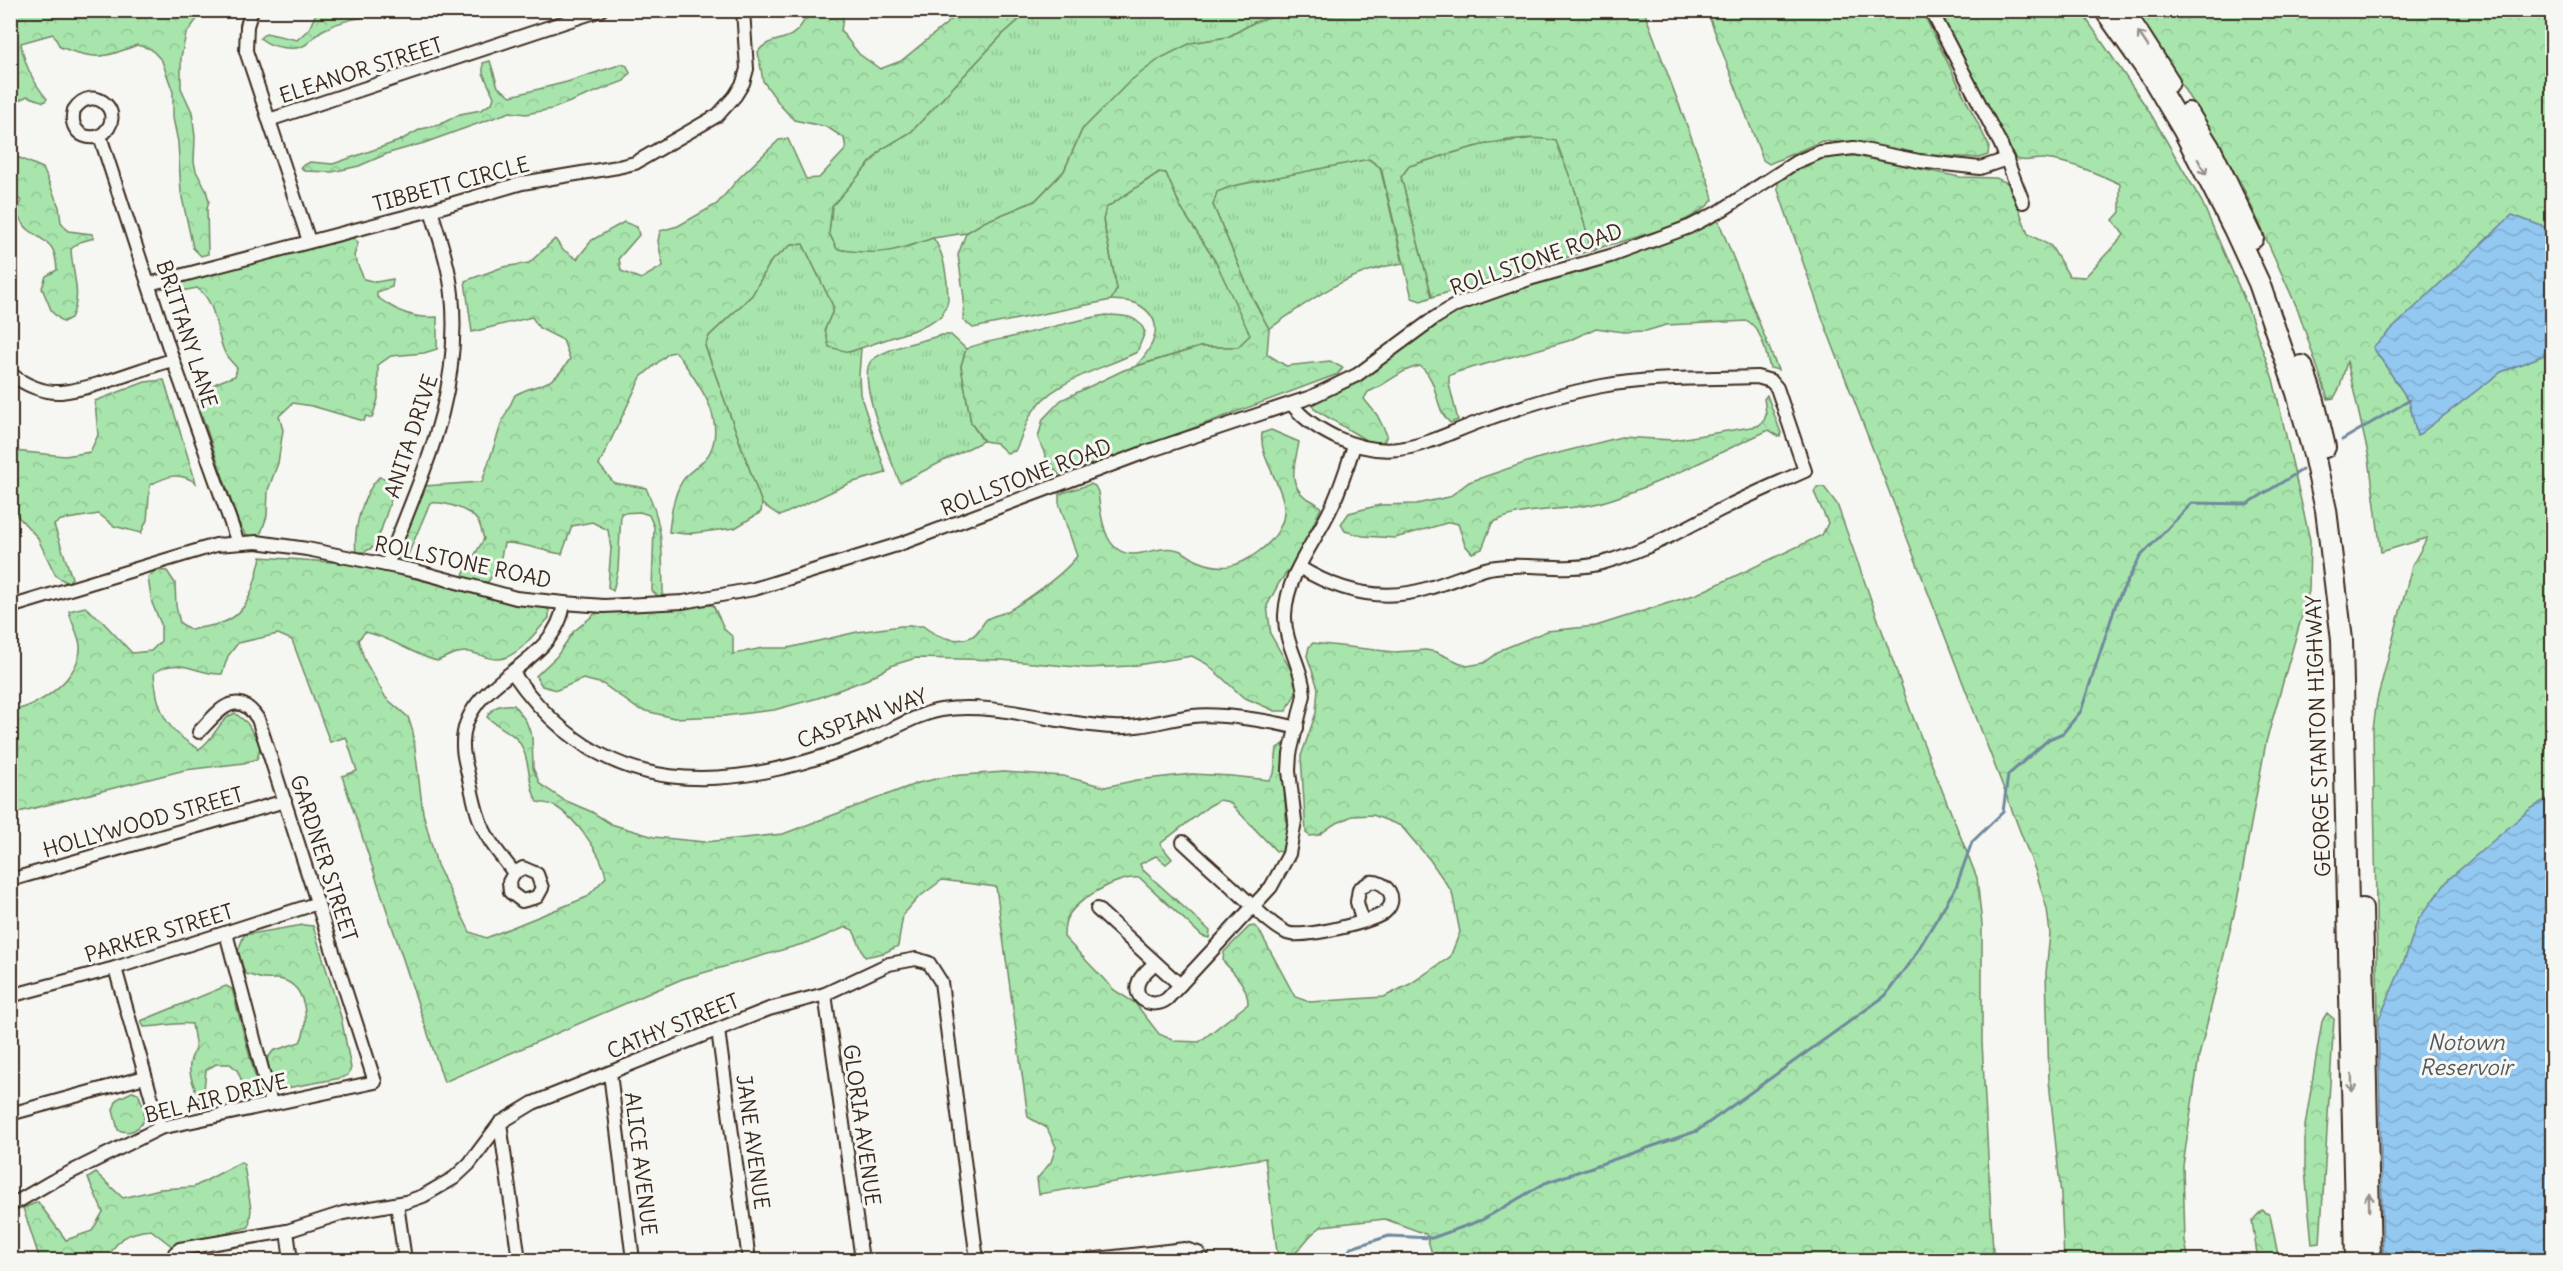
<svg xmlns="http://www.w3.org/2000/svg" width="2563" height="1271" viewBox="0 0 2563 1271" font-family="Delius,sans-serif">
	<defs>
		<pattern id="grass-tufts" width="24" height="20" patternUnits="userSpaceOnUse" patternTransform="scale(1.5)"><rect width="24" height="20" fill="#a7e5ac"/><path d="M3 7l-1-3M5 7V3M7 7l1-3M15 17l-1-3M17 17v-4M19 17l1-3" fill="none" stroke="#91c594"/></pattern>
		<pattern id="forest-crowns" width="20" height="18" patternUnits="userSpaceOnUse" patternTransform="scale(1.5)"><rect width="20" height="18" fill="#a7e5ac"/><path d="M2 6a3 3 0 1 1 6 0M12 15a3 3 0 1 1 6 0" fill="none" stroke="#91c594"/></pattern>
		<pattern id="water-waves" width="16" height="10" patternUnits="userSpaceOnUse" patternTransform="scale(1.5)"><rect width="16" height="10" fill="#93c8f1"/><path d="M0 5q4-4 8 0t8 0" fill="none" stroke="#80acce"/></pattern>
	</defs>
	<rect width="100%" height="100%" fill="#f6f6f2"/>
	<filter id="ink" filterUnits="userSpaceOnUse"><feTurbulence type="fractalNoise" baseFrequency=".0167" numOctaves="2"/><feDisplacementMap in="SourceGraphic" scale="12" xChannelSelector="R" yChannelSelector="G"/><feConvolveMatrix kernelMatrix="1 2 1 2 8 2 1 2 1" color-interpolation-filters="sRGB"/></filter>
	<g filter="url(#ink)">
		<g fill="url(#grass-tufts)" stroke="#718865" stroke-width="1.5">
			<path d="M1029,11H1359L1356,13L1308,18L1273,17L1255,22L1228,37L1191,43L1082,130L1064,171L1035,201L985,222L966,233L933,238L894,253H858L837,249L829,233L832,206L882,149L911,132L1003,34Z"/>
			<path d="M1543,137L1557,141L1576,193L1590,244L1599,248L1432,297L1401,177L1409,166L1480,145Z"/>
			<path d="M1368,159L1380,167L1403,263C1348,271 1313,298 1269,329L1252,297L1213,205L1216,192L1232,186Z"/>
			<path d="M1160,172L1166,173L1181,208L1216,262L1251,335L1238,347H1200L1136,366C1153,348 1168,322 1139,305C1132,300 1119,301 1111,300L1117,289L1103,219L1106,208Z"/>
			<path d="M803,244L834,308L825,329L849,352L861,348L859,375L860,394L886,473L850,483L780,516L762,504L705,346L709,336L752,295L771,261L791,245Z"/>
			<path d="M942,335H951L966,349L961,366L971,423L983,441L900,483C892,462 854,375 872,360C890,346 920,342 942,335Z"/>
		</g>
		<g fill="url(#forest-crowns)" stroke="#718865" stroke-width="1.5">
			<path d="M1359,10L1644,11L1710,187L1713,200C1691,226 1631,238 1599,248L1590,244L1576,193L1556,141C1515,130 1450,154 1409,166L1401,177L1432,297L1421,301L1412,298L1381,168L1369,159L1232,186L1217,192L1213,205L1252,297L1269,329L1267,354L1286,366L1330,361L1343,368L1338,374L1067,475L1058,474L1046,457L1038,438L1043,419L1061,400L1124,370L1200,347H1238L1250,335L1216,262L1181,208L1166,173L1159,172L1106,208L1103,220L1117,289L1111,300L973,328L963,320L964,298L958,255L966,233L984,222L1035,201L1064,171L1082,130L1130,81L1161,58L1191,43L1228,37L1255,22L1273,17L1308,18L1356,13Z"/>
			<path d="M10,11H203L186,34L181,57V88L192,112L195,137L194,162L196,171L206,190L209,201L207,208L208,254L201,256L193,248L181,193L178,142L173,118V92L162,61L151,49L137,45C103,59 94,60 60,47L53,34L21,43C24,65 33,82 47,99L44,102L27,96L11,105Z"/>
			<path d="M317,11V10L401,11C373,16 348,17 323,30C313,35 309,47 296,48C284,49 269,46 260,38L266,33L297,40L309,29Z"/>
			<path d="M808,11H844L841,31L859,54L880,69L901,61L962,11H1029L1003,34L911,132L882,149L832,206L829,233L837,249C879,256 894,252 933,238C944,251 948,281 948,299C948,304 944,311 941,317L917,329L849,352L829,347L825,329L834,308L803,244L791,245L771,261L752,295L709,336L705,346L762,504L761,512L735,528L686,534L669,532C671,513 674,489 687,475C694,468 706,461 710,452C727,417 695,379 676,352L669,353L641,377L599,465L614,483L646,488C664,526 662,552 663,593L659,597L652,591L654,527L649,515L640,512L621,513L618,570L613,591L608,587L611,549L608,530L592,522L572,526L562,554C542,551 524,543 504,543L499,566L488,582L470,580L463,575L484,539C482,533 481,526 478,521C469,509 444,501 430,503L407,557L400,560L397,552L424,486L482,482L502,422L515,395C544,379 548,392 570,359L563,340L539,328L532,317L472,332L465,281L503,267L529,263L555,239L562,249L577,259L592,240L624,222L637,227L639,235L619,258L621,271L641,279L663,266L658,241L660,231L678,226L717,204L739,178L779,140L788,139L806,179L819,178L846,149L844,138L827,127L794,120L781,106L763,81L758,52C771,32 795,50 808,11Z"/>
			<path d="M1707,11H1922L1989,146L1988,155L1979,158L1925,155L1874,145L1822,141L1769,164L1763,160Z"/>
			<path d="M1938,11H2081L2149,111L2202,202L2246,303L2273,379L2310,540L2309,591L2266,742L2236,906L2199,1056L2183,1166L2185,1242L2189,1260H2064L2061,1195L2049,1081L2046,973L2050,934L2047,909L2037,875L1823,320L1778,190V181L1811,161L1834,155L1856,156L1960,177L1996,178L2010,184L2028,234L2051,246L2069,276L2085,277L2124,235L2113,220L2120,212V184C2096,173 2071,162 2044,159C2034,158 2026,163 2016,159Z"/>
			<path d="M2133,11H2552V230L2512,215L2373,347L2409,401L2417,436L2501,372L2552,352V796L2529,810L2449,879L2418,920L2405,959L2378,1022L2373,729L2377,700L2412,566L2427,538L2381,552L2369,458L2347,361L2340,387L2334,398L2328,399L2298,310L2242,185L2175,74Z"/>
			<path d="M490,61L498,87L511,96L567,82L622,64L627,66L630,73L624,81L552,109L526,114L510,112L424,143L389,153L359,166L332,172L304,171L301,167L310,162L333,164L399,141L421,129L439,125L460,114L481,110L492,103L494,97L483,73V63Z"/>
			<path d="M10,154L43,168L59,207L61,222L68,231L92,234L94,238L80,242L71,249C72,275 83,294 71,318L63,322L52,312L42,288L46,276L57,270C55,241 48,245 29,230C24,226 21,220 17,215L21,201L11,191Z"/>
			<path d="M1714,220L1719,222L1778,370L1770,368C1765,351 1763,332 1748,321L1666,325L1646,331L1623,332L1596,328L1568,341L1457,372L1449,376V384L1458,420L1450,423C1433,407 1440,382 1420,366C1400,369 1387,385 1368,392L1364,399L1377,415L1387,435L1384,442H1369L1314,409L1312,403L1365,375L1435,320L1467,306Z"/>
			<path d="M354,238L358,243L354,256L364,279L376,282L393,279L392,287L377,292V297C397,311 412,319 437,317V349L424,353L391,356L378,365V399L372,418L366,416L364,421L312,406L293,403L279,416L283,430L278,463L268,490L267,516L260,536L253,537L245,534L238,521L197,401C205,386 220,381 235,376L237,368C233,363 227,358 225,353C214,330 218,303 197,288L176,292V285L186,279Z"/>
			<path d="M1106,315C1124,316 1137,314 1145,332L1137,352C1104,369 1050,380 1030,416C1024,427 1021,440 1015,451L1007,453L996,443L984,441L971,423L961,366L966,349C983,341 1002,340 1020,335C1049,328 1076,320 1106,315Z"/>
			<path d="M164,380L196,483C179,471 167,476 150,485L147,520L141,533L114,526L99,514L61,520L54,525L72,578L68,583L56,576L37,537L11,509V445L14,451L65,456L90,452L98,435L95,401L145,382Z"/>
			<path d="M1767,395L1781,433L1780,437L1769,430C1713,455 1658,486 1599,503C1564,512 1524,506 1492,523L1482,549L1472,553L1465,545L1458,524L1450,522L1395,538L1363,536L1345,531L1341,524L1349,513L1380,505L1416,504L1449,497L1469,482L1539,458L1621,437L1673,440L1757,426C1769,420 1766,411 1764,399Z"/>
			<path d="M1271,430L1299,442C1296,461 1286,482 1305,497C1312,501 1316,502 1321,508L1296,560L1279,583L1267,606L1271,635L1293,674L1297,691L1286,711H1275L1243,697L1207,664L1192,656L1131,666L1087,668L1001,660L916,658L893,665L868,679L818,698L774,710L724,716L674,718L638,709L603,684L583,679L557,690L542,686L536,676L557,656L573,632L596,613L713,605L725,630L733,637V654L763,648H788L857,632L901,626H923C935,636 955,644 971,637C978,634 981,626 986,620C991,615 1001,615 1008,611C1027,600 1064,574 1077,556L1059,503V494L1091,484L1095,486L1098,492C1101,518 1104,561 1142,553C1153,551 1167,546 1178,550C1185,552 1191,558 1198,561C1222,571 1238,567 1258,552C1268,545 1276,537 1281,525C1295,495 1258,464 1262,433Z"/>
			<path d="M379,477L393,480L394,490L376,546L364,552H356C353,529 363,493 379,477Z"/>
			<path d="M1817,487H1824L1837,504L1911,712L1977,878L1982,925V1042L1993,1252L1990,1260H1490L1487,1254L1469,1260H1434L1426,1234L1385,1219L1322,1226L1311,1235L1293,1256L1278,1259L1265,1158L1039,1194L1037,1179L1051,1162L1056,1147L1047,1128L1028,1117L996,887L942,880L918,898L903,915L898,946L884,953L865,957L853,930L846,927L813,941L682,979L444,1082L342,776L357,771L346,737L330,742L292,640L278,634L238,643L228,656L222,674C196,675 179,655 154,673C156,709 166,731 199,749C215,739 218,720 235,713L247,723L261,746L257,759L244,763L185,770L11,814V710C38,709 82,676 80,646C79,634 71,623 69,611L85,607L100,619L132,653L151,651L161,641V624L152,603L148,578L155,570L167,571L175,583L176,606L180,623L191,630C202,627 214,626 224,622C250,613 255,581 261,557L345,563L417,579L502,601L540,605L549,610V618C536,631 519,657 499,659C488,660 478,653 468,652C457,651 447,657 437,661C411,654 391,637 365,632L358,640L365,661L386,698L408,717L413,732L423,813L437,865L470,932L486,938L587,897L606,877C602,853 576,819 555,806C550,803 543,803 537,802C527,783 531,756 517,739C512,733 494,724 487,717C493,706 501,704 514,705L526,721L532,737L533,768L540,784L564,800L592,812L611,824L654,837L705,842L783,834L918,783L949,776L1004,772L1063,776L1105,787L1137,780L1192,774L1232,776L1269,780L1274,774L1277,748L1284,744L1288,749L1284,783L1287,832L1282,852L1276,851L1229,802L1220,800L1209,806L1160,844L1172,859L1166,864L1156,856L1140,864L1142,869L1210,931L1209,938L1202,936L1140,878C1119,875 1077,899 1067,918C1064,923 1064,931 1064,937L1114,990L1135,1003L1159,1034L1175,1041L1199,1042L1248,1004C1248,986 1234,973 1223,961L1224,952L1249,927L1254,926L1259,930L1295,997L1310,1002L1384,997L1410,984L1450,957L1460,932L1452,892L1430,860L1401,826L1373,815L1352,816L1333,825L1319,835L1310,836L1306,833L1301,756L1316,713L1318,688L1307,656L1309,647L1313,643L1394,652L1426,650L1436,652L1467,666L1484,663L1503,649L1547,631L1596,626L1697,594L1822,535L1828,523L1814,492Z"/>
			<path d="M303,925L313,926L341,1017L351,1068L348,1075L341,1078L287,1088L273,1086L267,1059L273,1051L300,1042C310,1024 307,987 283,980C277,978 270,980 264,979C258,978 251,975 245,974L238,951L244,935Z"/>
			<path d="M226,986L232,989L260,1095L255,1098L248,1095L237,1070L230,1064H216L206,1070L204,1090L205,1101L201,1103C193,1084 183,1067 196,1049L192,1024C175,1022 160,1027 144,1027L141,1021Z"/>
			<path d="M2327,1013L2334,1019L2320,1243L2312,1244L2305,1170V1126L2322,1021Z"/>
			<path d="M132,1092L138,1093L144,1108V1121C136,1131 130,1134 118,1130L113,1110L117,1099Z"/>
			<path d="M241,1162L244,1165L251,1209L249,1227L173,1247L151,1230C128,1232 116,1239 107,1260H37L39,1257L23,1208L38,1202L66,1240L92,1231L103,1212L88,1178L96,1173L123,1198L160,1189L194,1187Z"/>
			<path d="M2262,1210L2270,1215L2279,1260H2258L2252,1221Z"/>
		</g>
		<g fill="url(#water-waves)" stroke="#70899d" stroke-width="1.5">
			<path d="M2512,215L2552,230V352L2501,372L2417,436L2409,401L2373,347Z"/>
			<path d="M2552,796V1260H2383L2378,1022L2405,959L2418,920L2449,879L2529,810Z"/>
		</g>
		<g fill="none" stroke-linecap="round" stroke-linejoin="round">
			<g stroke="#70899d" stroke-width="3">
				<path d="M2342,440L2410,400"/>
				<path d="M1342,1260L1351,1248L1389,1236L1432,1238L1482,1220L1545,1183L1697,1131L1885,996L1913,958L1956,887L1972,842L2003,812L2008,775L2049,739L2063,733L2081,711L2117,601L2140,557L2192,503L2247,504L2302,470"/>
			</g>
			<defs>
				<g id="minor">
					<path d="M252,10L247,26L246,51L309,241"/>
					<path d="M1931,10L2001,145L2023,202"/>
					<path d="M269,120L601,10"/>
					<path d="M100,136C82,141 69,129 74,110C94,80 130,116 100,136L173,360L238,543"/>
					<path d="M149,284L431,210L522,183L618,167L635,163L718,115L735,96L743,83L747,69L743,10"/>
					<path d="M10,373C24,385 44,393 61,392C98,388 138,369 173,360"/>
					<path d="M1292,404C1302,419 1319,429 1335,437C1397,466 1430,439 1487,419C1524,406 1563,393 1602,386C1651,377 1707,379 1757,377L1771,381L1777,388L1805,471C1776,484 1747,496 1718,511C1681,531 1644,551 1602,563C1565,573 1526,561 1489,568C1469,573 1449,582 1429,588C1383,603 1338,591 1299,567"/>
					<path d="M387,565C422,473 462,396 452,294C449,265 439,237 431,210"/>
					<path d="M10,607L216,545L257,542L307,549L416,571L516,598L564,603L604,606L683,602L754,589L900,544L1143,453L1311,397L1357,375L1433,319L1456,305L1529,279L1610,256L1689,227L1722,210L1796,162L1820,152L1854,148L1919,161L1980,168L2007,159"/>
					<path d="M513,673C603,804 727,794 861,743C888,733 913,715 941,710C996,701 1057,725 1113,727C1140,729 1166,719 1193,716C1219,713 1272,721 1297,728"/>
					<path d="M1183,842C1203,861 1224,879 1244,898C1257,910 1271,925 1287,933C1302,939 1373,922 1385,912C1400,899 1386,880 1370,882L1359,889L1357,902L1362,920"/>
					<path d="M514,873L523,868L537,874L542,888L537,897L522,901L510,892L509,882L514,873C506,862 496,851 489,839C477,821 473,796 468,774C466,765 463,756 463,747C460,678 556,669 564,603"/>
					<path d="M10,880L285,801"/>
					<path d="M1097,909L1180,985"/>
					<path d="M226,933L271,1103"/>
					<path d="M1155,963C1150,968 1142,974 1139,981C1131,999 1153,1010 1167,999L1271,887L1289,854L1295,821L1289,771L1290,754L1304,695C1303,667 1284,644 1285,615C1287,573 1315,543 1332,506C1341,487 1347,466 1354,446"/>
					<path d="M115,968L160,1128"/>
					<path d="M825,994L862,1260"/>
					<path d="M10,996L115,968L318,903"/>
					<path d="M718,1030L749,1260"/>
					<path d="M610,1073L633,1260"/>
					<path d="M10,1114L145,1077"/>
					<path d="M500,1123L519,1260"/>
					<path d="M397,1204L405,1260"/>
					<path d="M10,1206L51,1182L160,1128L375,1082L258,719C236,686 217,713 199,732"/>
					<path d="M287,1231L291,1260"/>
					<path d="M173,1260L175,1253L180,1249L287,1231L343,1213L406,1202L423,1196L454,1178L469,1164L500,1123L533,1103L769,1009L825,994L889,964L916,959L929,963L941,982L977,1260"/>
					<path d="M1088,1260L1185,1249L1198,1253L1203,1260"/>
				</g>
				<g id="trunk">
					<path d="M2105,10L2152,77L2184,131L2234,229L2259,283L2297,393L2314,455L2326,510L2342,640L2356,1260"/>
					<path d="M2123,10L2169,82"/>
					<path d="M2188,113L2211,150L2253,238"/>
					<path d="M2302,366L2314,401L2325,447"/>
					<path d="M2362,909L2370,1260"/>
				</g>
			</defs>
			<use href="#minor" stroke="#3b2a1e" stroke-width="16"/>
			<use href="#trunk" stroke="#3b2a1e" stroke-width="24"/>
			<use href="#minor" stroke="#f6f6f2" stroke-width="12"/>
			<use href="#trunk" stroke="#f6f6f2" stroke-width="20"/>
		</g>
		<defs><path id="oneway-shaft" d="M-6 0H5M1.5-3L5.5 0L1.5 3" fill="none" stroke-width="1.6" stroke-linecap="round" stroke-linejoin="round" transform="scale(1.5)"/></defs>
		<g stroke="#989088">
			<use href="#oneway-shaft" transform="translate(2143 39) rotate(-124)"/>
			<use href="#oneway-shaft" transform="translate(2202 167) rotate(62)"/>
			<use href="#oneway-shaft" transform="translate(2352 1083) rotate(89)"/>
			<use href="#oneway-shaft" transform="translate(2369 1202) rotate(-91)"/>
		</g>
	</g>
	<g text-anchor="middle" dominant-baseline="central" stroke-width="6" stroke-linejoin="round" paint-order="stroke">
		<g font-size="21" fill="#3b2a1e" stroke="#f6f6f2">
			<text transform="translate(361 70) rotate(-18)">ELEANOR STREET</text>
			<text transform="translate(451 184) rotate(-15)">TIBBETT CIRCLE</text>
			<text transform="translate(1536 259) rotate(-19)">ROLLSTONE ROAD</text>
			<text transform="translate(187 334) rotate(72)">BRITTANY LANE</text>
			<text transform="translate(411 436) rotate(-72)">ANITA DRIVE</text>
			<text transform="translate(1026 477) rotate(-21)">ROLLSTONE ROAD</text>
			<text transform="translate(463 562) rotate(12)">ROLLSTONE ROAD</text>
			<text transform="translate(862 718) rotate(-20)">CASPIAN WAY</text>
			<text transform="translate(2318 736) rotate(-92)">GEORGE STANTON HIGHWAY</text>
			<text transform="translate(143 822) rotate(-16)">HOLLYWOOD STREET</text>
			<text transform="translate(324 858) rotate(72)">GARDNER STREET</text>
			<text transform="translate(159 933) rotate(-17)">PARKER STREET</text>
			<text transform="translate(673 1026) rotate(-22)">CATHY STREET</text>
			<text transform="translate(216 1098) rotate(-14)">BEL AIR DRIVE</text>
			<text transform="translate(862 1125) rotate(82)">GLORIA AVENUE</text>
			<text transform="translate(753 1142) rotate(82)">JANE AVENUE</text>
			<text transform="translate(641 1164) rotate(83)">ALICE AVENUE</text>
		</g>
		<g font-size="22" font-style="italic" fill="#55595d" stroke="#f6f6f2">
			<text x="2466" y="1042">Notown<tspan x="2466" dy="25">Reservoir</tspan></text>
		</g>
	</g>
	<rect width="2563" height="1271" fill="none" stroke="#f6f6f2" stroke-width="36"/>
	<rect x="18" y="18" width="2527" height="1235" fill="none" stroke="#3b2a1e" stroke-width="2" filter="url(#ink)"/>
</svg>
